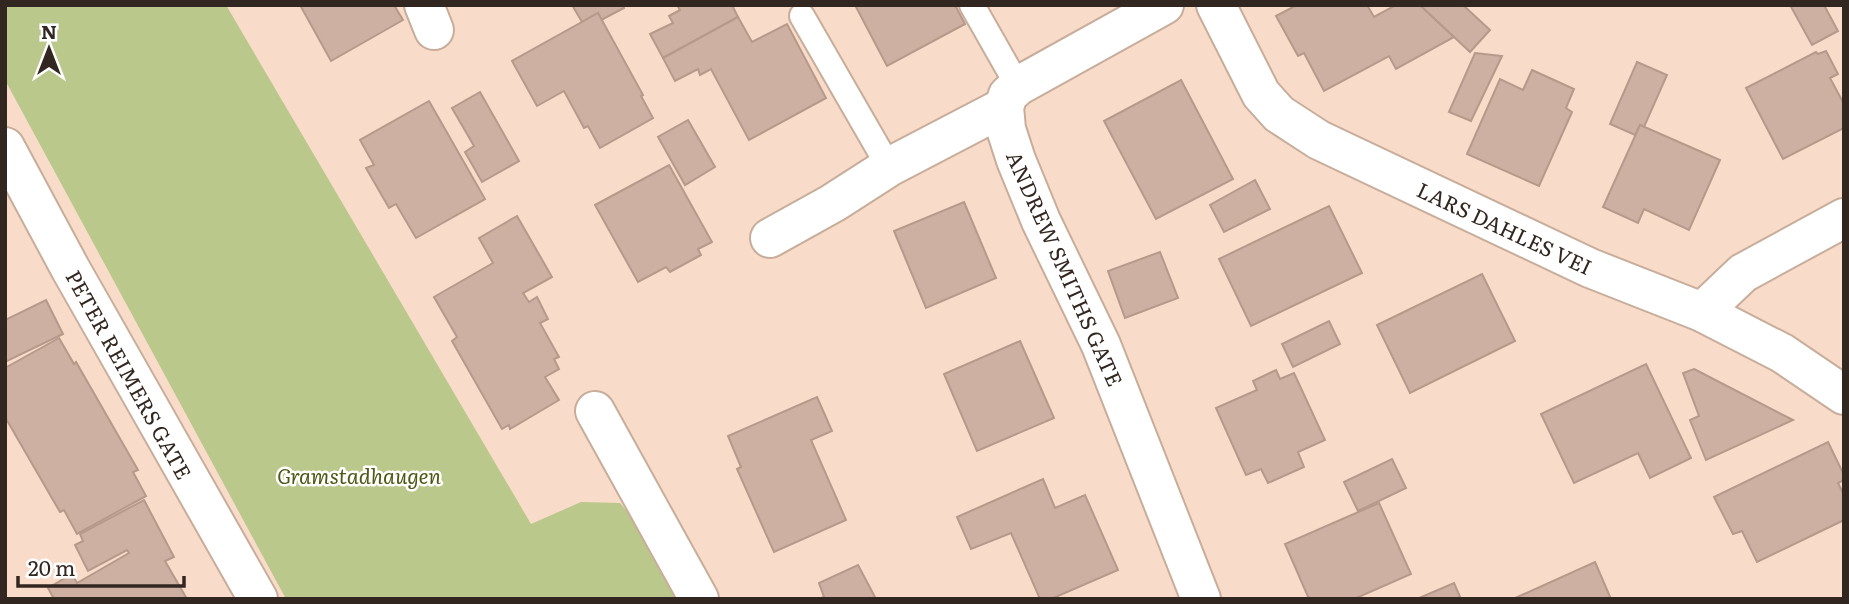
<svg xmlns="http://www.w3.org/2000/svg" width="1849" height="604" viewBox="0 0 1849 604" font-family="Literata,serif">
	<rect width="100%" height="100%" fill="#f8dbc9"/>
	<path fill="#bbc88b" d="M5,5H226L531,524L581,502L620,503L642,529L678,599H286L5,80Z"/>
	<g fill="#ceb0a2" stroke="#b6998a" stroke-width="2">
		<path d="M300,5H394L403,20L331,61Z"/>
		<path d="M572,5H623L624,8L601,20L598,13L582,22Z"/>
		<path d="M677,5H732L738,17L663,58L650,34L673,23L669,16L680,10Z"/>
		<path d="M855,5H955L965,24L887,66Z"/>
		<path d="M1297,5H1367L1374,17L1396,5H1420L1454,37L1396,69L1389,56L1324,91L1304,53L1298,56L1276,16Z"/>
		<path d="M1420,5H1463L1490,30L1470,52Z"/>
		<path d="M1790,5H1824L1838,31L1812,45Z"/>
		<path d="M598,13L643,95L641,96L653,118L600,148L588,126L584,128L564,91L537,106L512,61Z"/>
		<path d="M738,17L752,42L787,24L826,98L749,140L711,69L700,75L698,69L675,81L663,58Z"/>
		<path d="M1826,51L1838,74L1830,78L1844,104V128L1783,159L1746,88L1816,52L1818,54Z"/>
		<path d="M1475,53L1502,56L1471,121L1449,112Z"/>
		<path d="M1637,62L1667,75L1644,127L1640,125L1635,135L1610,124Z"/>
		<path d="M1532,70L1574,89L1566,108L1572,112L1539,186L1467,154L1500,79L1523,90Z"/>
		<path d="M1181,80L1233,179L1156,219L1104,121Z"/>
		<path d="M480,92L519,161L482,182L465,152L474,146L452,108Z"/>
		<path d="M429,101L485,199L416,238L396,204L389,208L366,168L374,165L360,140Z"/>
		<path d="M688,120L715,167L685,185L658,137Z"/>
		<path d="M1640,125L1720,160L1689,230L1644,209L1638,223L1603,207Z"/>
		<path d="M669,165L712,242L698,249L701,255L670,272L666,267L638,282L595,205Z"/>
		<path d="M1255,180L1270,209L1224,232L1210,205Z"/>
		<path d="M964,202L996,278L926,308L894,231Z"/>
		<path d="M1329,206L1362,273L1251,326L1219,259Z"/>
		<path d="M517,216L552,277L523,293L529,302L537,297L548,319L540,323L559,357L554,359L559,369L545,377L559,400L510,429L509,425L502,429L452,341L457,337L434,297L493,263L479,238Z"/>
		<path d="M1160,252L1178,298L1125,318L1108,271Z"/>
		<path d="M1482,274L1515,341L1410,393L1377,325Z"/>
		<path d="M46,300L63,334L5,362V320Z"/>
		<path d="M1329,321L1340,344L1293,367L1282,344Z"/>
		<path d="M59,338L74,364L76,362L138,470L133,472L146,496L77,534L64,510L60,512L5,417V368Z"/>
		<path d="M1020,341L1054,418L977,451L944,374Z"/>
		<path d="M1646,364L1691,458L1650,478L1638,453L1574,483L1541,414Z"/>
		<path d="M1694,369L1793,420L1706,460L1690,420L1699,416L1683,373Z"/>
		<path d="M1276,370L1280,379L1294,373L1325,440L1298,452L1304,467L1268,483L1261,469L1246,475L1216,408L1257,390L1253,381Z"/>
		<path d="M817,397L832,431L811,440L846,520L774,552L737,469L741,467L728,436Z"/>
		<path d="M1828,442L1844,475V480L1838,483L1844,495V520L1757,562L1742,531L1733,534L1714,497Z"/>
		<path d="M1392,459L1406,488L1358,511L1344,482Z"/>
		<path d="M1043,479L1055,508L1085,495L1118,570L1051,599H1040L1011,533L971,549L957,517Z"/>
		<path d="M144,500L174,557L165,561L187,599H54L48,588L72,574L77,583L129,553L127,550L88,571L75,545L83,541L80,534Z"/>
		<path d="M1379,503L1411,574L1354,599H1309L1285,544Z"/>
		<path d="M1595,562L1611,599H1513Z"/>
		<path d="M858,565L876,599H819L824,597L819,583Z"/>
		<path d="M1454,583L1461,599H1417Z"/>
	</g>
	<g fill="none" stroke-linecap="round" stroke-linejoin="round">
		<defs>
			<g id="service">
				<path d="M972,5L1018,86"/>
				<path d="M802,16L889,167"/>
			</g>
			<g id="minor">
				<path d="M424,5L434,30"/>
				<path d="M1164,5L1018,86L1008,95L1004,107L1006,129L1016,160L1041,221L1101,345L1201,599"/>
				<path d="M1216,5L1261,94L1279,114L1319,140L1590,268L1702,312L1782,353L1844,395"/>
				<path d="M5,147L70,268L258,599"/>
				<path d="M770,238L833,203L889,167L1004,107"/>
				<path d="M1702,312L1743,273L1844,218"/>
				<path d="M595,411L699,599"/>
			</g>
		</defs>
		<use href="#service" stroke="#c8ad9b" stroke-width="28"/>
		<use href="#minor" stroke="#c8ad9b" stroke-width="42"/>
		<use href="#service" stroke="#fff" stroke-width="24"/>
		<use href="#minor" stroke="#fff" stroke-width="38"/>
	</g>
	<g text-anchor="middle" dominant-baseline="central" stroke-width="5" stroke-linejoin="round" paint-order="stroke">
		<g font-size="21" fill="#322720" stroke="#fff">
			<text transform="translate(1505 227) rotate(25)">LARS DAHLES VEI</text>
			<text transform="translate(1066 268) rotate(66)">ANDREW SMITHS GATE</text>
			<text transform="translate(130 374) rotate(61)">PETER REIMERS GATE</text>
		</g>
		<g font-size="21" font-style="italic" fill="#4d5813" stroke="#fff">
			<text x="359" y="474">Gramstadhaugen</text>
		</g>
	</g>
	<rect width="1849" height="604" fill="none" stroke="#322720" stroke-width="14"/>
	<g transform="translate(49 49)" stroke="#ffffff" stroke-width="5" paint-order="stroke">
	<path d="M0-5L12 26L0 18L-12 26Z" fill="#322720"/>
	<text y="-10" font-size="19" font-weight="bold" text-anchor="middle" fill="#322720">N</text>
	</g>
	<path d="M18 576v10h166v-10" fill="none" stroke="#322720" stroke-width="3.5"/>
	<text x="28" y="576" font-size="21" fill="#322720" stroke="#ffffff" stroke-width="5" paint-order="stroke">20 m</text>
</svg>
